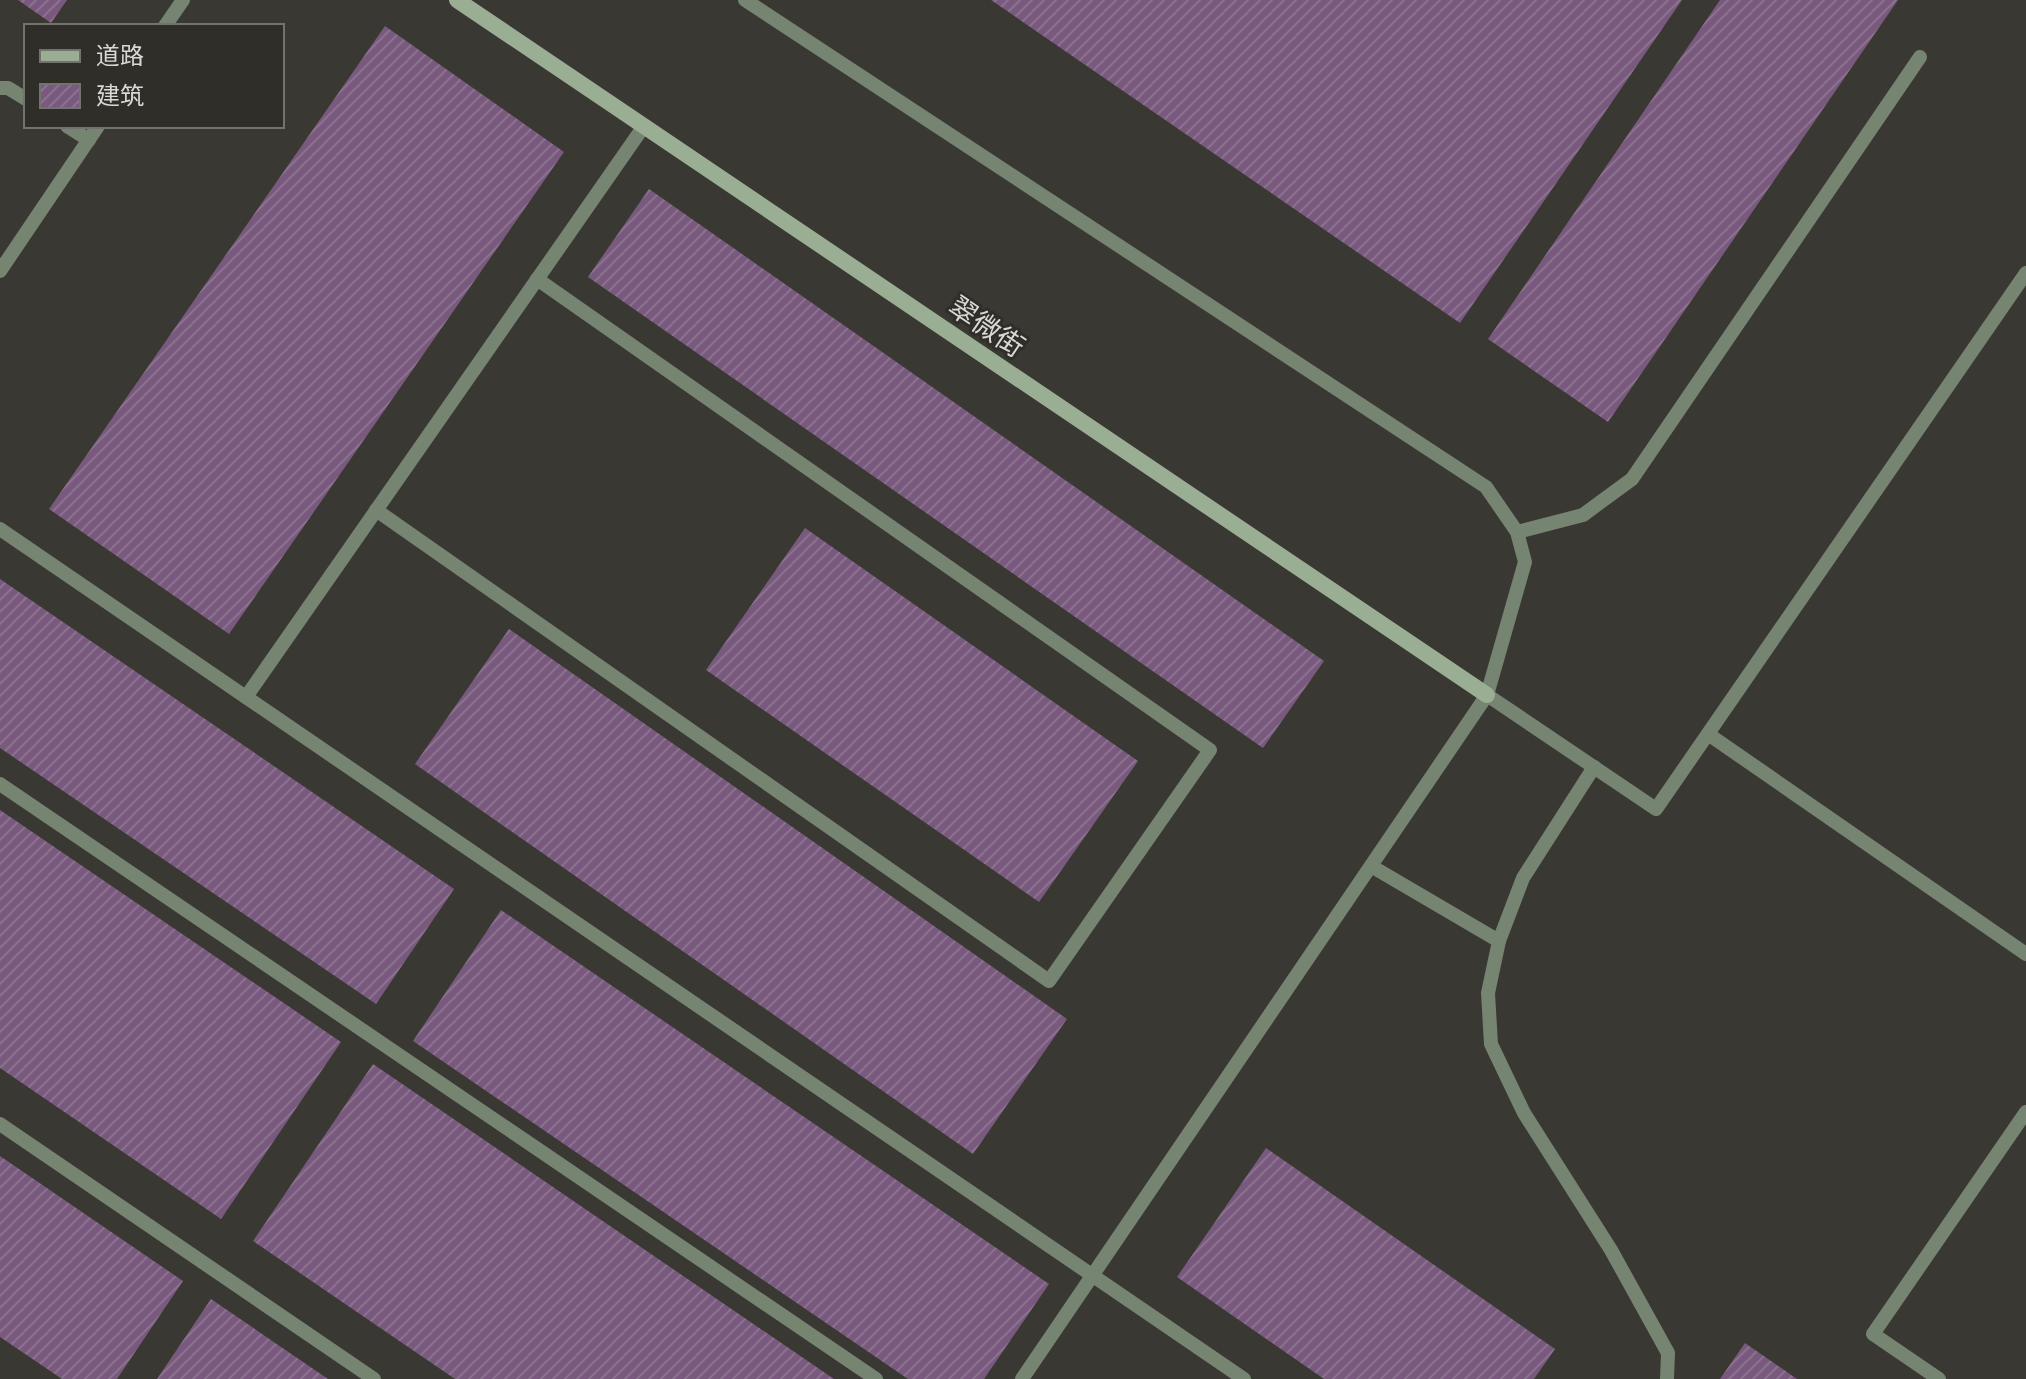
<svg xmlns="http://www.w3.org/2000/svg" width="2026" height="1379" viewBox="0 0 2026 1379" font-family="'IBM Plex Sans','Noto Sans SC',sans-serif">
	<defs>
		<pattern id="building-hatch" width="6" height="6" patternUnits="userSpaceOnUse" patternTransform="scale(2)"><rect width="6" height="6" fill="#795a7e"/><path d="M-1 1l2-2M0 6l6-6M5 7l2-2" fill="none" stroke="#8b718f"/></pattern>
	</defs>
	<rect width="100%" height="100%" fill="#393832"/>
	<g fill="url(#building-hatch)">
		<path d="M18,0H67L51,23Z"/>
		<path d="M991,0H1682L1460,323Z"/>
		<path d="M1720,0H1898L1608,422L1488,339Z"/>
		<path d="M385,26L564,152L229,634L49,509Z"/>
		<path d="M649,189L1324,661L1263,748L588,277Z"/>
		<path d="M805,528L1138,761L1039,902L706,670Z"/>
		<path d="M0,579L454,889L376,1004L0,748Z"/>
		<path d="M509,629L1067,1019L973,1154L415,764Z"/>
		<path d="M0,810L341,1042L221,1219L0,1068Z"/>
		<path d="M501,910L1049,1284L984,1379H908L413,1041Z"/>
		<path d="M373,1064L834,1379H455L253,1241Z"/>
		<path d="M1266,1148L1555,1349L1534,1379H1324L1177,1277Z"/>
		<path d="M0,1156L183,1281L117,1379H62L0,1337Z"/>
		<path d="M211,1299L328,1379H157Z"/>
		<path d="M1745,1343L1797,1379H1720Z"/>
	</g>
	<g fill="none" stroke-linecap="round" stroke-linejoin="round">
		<g stroke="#768472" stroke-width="14">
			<path d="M745,0L1486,487L1517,532L1525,562L1487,695L1022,1379"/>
			<path d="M165,26L183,0"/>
			<path d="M0,88H8L26,99"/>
			<path d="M67,126L89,140"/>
			<path d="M0,271L98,126"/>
			<path d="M376,510L1049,981L1210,750L537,279"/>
			<path d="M0,529L1244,1379"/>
			<path d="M1517,532L1583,515L1632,479L1920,57"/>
			<path d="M1487,695L1656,809L2026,273"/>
			<path d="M246,697L644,126"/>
			<path d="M1708,734L2026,954"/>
			<path d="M1594,767L1523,878L1499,941L1488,993L1491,1044L1524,1113L1611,1250L1668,1353L1667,1379"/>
			<path d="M0,784L876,1379"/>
			<path d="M1371,866L1499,941"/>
			<path d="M0,1124L374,1379"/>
			<path d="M1939,1379L1873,1334L2026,1112"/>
		</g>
		<path stroke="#99ae92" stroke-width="16" d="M457,0L1487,695"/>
	</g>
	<g text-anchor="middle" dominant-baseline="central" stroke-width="6" stroke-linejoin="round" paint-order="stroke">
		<g font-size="28" fill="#d9d8d5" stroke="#2f2e29">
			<text transform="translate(987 326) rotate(34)">翠微街</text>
		</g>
	</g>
	<rect x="24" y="24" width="260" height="104" fill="#2f2e29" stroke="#73726e" stroke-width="2"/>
	<rect x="40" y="50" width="40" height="12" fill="#99ae92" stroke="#73726e" stroke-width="2"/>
	<text x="96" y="64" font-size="24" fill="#d9d8d5">道路</text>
	<rect x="40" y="84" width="40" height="24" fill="url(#building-hatch)" stroke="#73726e" stroke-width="2"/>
	<text x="96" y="104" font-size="24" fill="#d9d8d5">建筑</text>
</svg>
